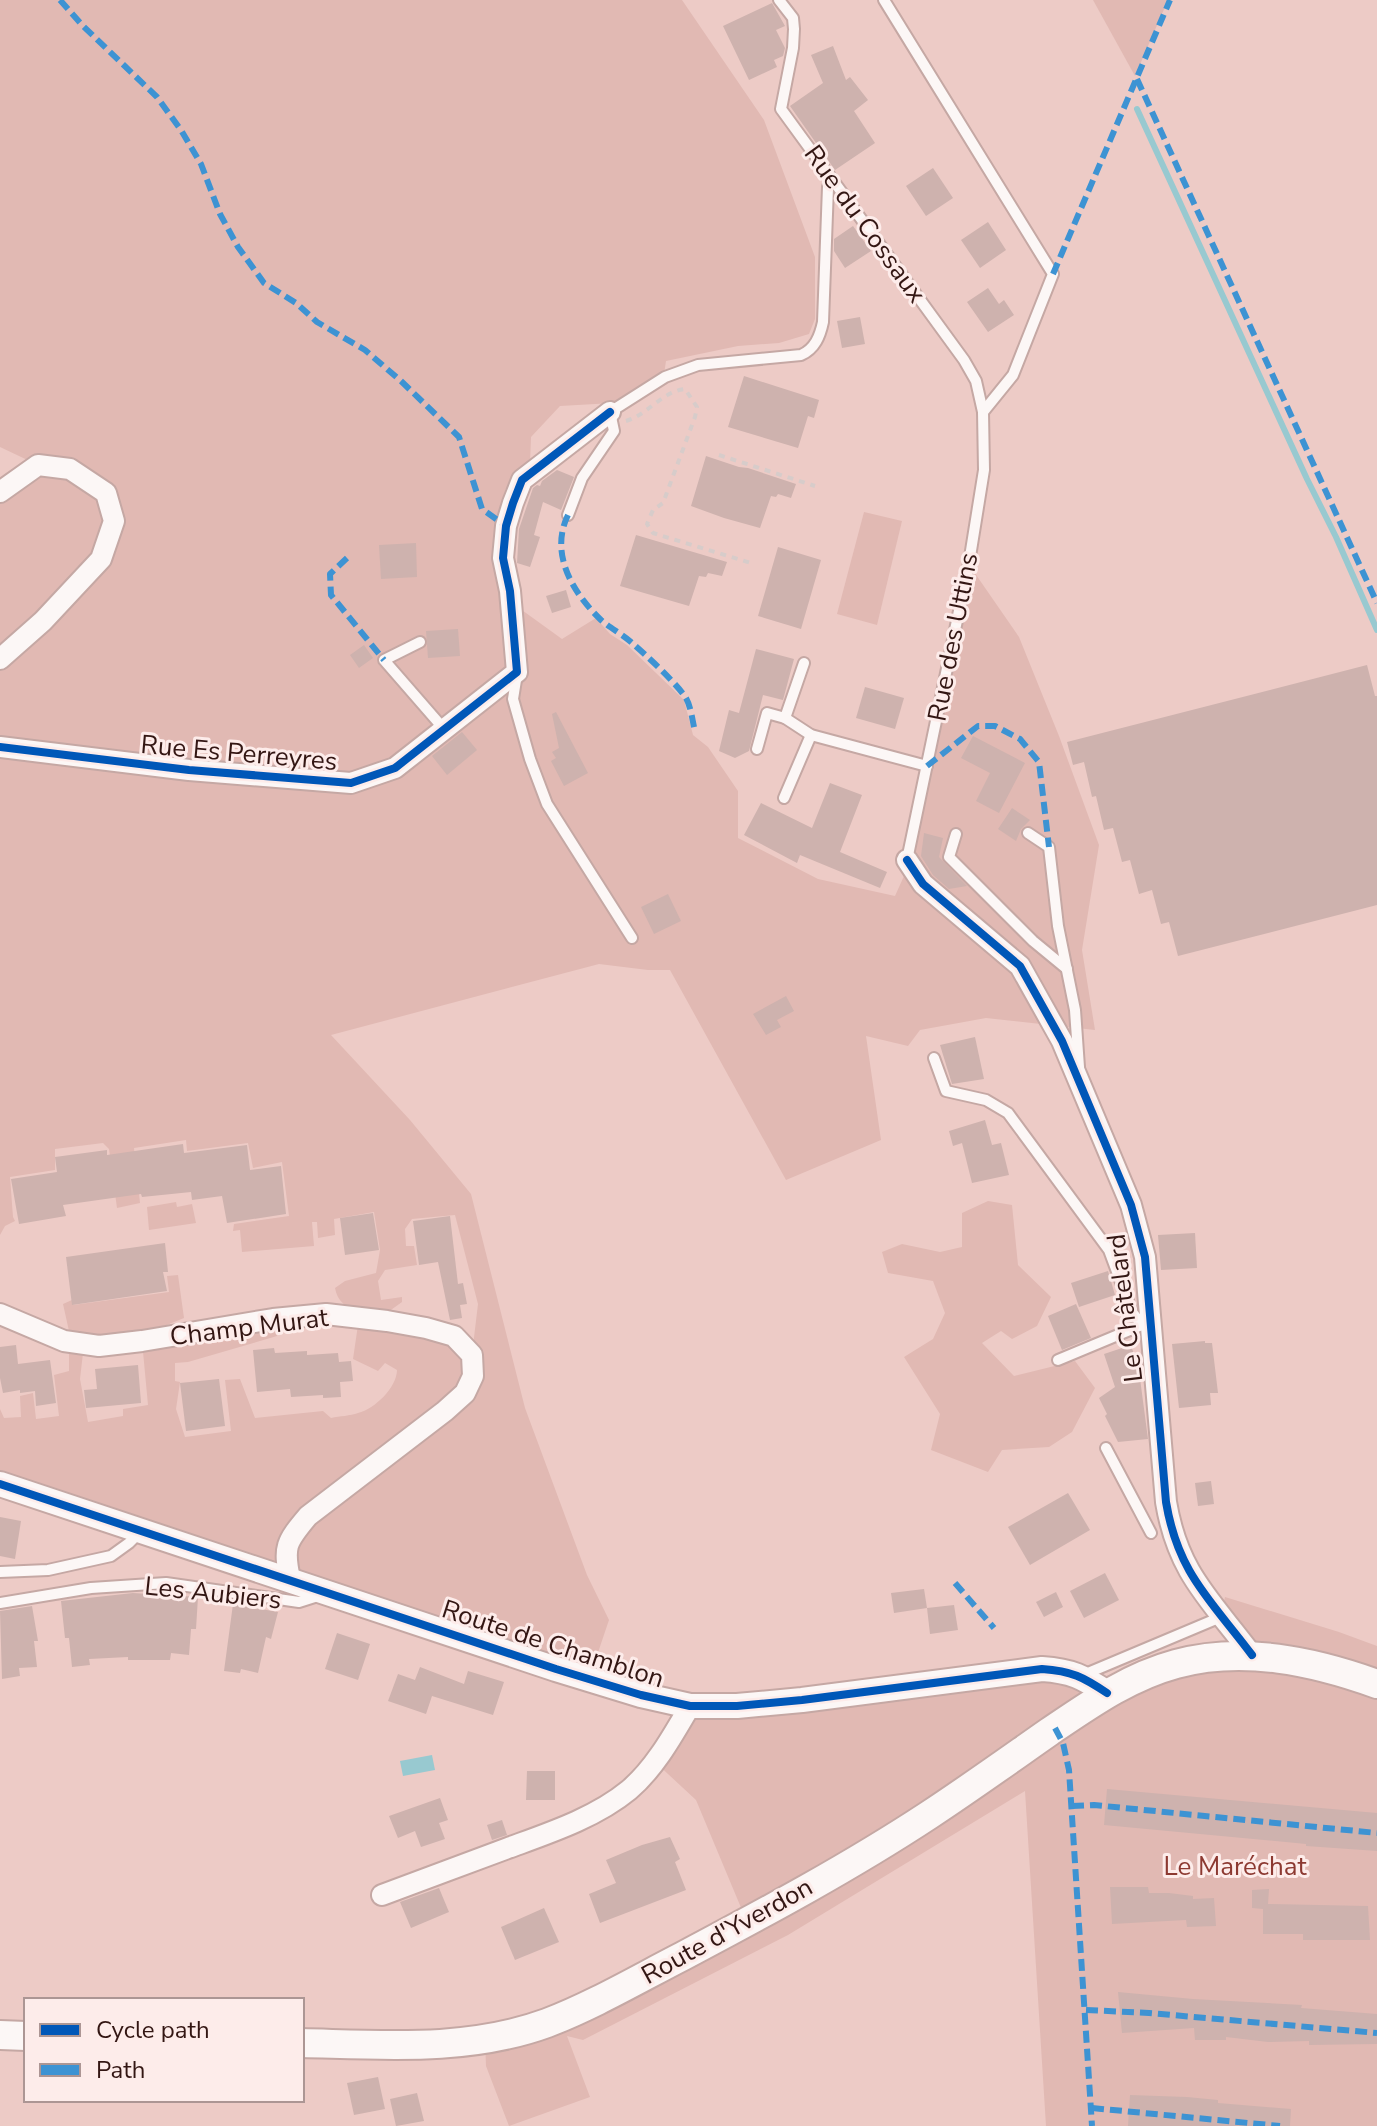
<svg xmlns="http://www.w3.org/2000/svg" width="1377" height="2126" viewBox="0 0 1377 2126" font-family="'Nunito Sans',sans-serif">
	<rect width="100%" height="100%" fill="#edcbc6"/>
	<g fill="#e1b9b3">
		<path d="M0,0H682L764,120L815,257V319L809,334L779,343L738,346L666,361L664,374L637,394L613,403L560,406L531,437L530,463L505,490L500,539L504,597L562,639L596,618L610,634L627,645L684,700L693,735L708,747L738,791V838L818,879L895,896L913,856L972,569L1019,637L1059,736L1099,845L1082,950L1095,1030L986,1018L920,1030L908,1046L866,1036L881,1140L786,1180L670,970H648L599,964L331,1035L410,1120L471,1194L525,1408L587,1575L609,1620L589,1679L0,1484V1409L4,1418L21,1417L20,1396L33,1393L36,1419L59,1416L54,1375L69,1371V1350L83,1353L80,1379L88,1422L123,1416V1409L148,1405L142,1341L273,1319L277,1336L188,1362L175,1363V1381L180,1382L176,1409L185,1437L231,1431L225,1380L240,1379L255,1418L323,1411L331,1418C340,1416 350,1416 358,1413C375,1409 397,1387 397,1370L385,1363L378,1371L353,1359L359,1318L426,1328L472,1354L478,1304L455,1215L412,1219L405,1229L406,1246H414L417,1265L385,1270L378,1281L381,1300L402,1297V1302L388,1312C367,1310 340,1315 335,1288L345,1281L376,1273L380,1250L374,1212L334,1219L335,1235L318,1238L317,1222H312L314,1246L242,1252L240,1230L233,1231L234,1224L289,1216L282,1162L253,1168L248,1143L187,1151L186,1140L134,1148L140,1203L117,1208L109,1149L103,1143L55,1149V1170L10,1177L13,1217L15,1221L5,1226L0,1235V493L38,465L0,447Z"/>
		<path d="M1093,0H1168L1135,76Z"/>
		<path d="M864,512L902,521L877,625L837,614Z"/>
		<path d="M988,1201L1012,1205L1018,1265L1051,1297L1037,1326L1012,1339L1001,1331L982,1343L1014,1376L1075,1361L1095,1388L1072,1432L1049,1447L1002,1450L988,1472L931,1450L940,1414L904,1357L933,1339L945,1313L933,1281L888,1273L882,1252L902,1244L940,1252L962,1247V1213Z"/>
		<path d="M176,1202L177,1207L192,1204L196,1223L149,1230L147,1207Z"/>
		<path d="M178,1275L184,1318L157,1329L94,1336L69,1331L63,1304L72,1300L73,1305L169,1292L167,1276Z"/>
		<path d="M1225,1597L1339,1632L1377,1646V2126H1046L1025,1791L788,1935L583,2040L567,2036L590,2097L509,2126L486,2066L485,2039L747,1922L696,1800L654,1761L690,1706L1042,1669L1108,1693L1252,1655L1221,1617Z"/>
	</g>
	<path fill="#98c9d0" d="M432,1755L435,1770L403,1776L400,1761Z"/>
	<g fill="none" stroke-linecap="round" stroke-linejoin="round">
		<path stroke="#98c9d0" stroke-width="6" d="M1137,109L1307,479L1336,537L1377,630"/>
	</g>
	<g fill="#ceb2ae">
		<path d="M772,3L785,26L776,30L785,48L783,56L774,60L777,67L749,80L723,26Z"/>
		<path d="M833,46L846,80L850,77L868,100L854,111L875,143L835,170L790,106L823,83L811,55Z"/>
		<path d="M933,168L953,198L926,216L906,186Z"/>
		<path d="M988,222L1006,250L980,268L961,240Z"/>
		<path d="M853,226L871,251L845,268L834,251V239Z"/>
		<path d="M988,288L999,304L1004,300L1014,315L988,332L967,302Z"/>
		<path d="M860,317L865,344L842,348L837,321Z"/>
		<path d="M744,376L819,400L814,418L808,416L798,448L728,427Z"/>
		<path d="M706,456L739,467L748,468L796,484L791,498L778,494L776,497L771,496L760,528L724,518L691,506Z"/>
		<path d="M557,470L574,477L561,510L543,502L534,535L540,537L530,567L517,563L519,529L533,488L537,485L540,486L542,481Z"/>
		<path d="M636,535L727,562L722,576L708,573L706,577L699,576L689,606L620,586Z"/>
		<path d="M416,543L417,577L381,579L379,545Z"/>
		<path d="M778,547L821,560L801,629L758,616Z"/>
		<path d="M566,590L571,607L552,613L546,596Z"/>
		<path d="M458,629L460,656L428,658L426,631Z"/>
		<path d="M364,645L373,658L359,668L350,655Z"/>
		<path d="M756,649L794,659L783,700L763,695L749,751L735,758L719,751L729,710L739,713Z"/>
		<path d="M1367,665L1375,696H1377V905L1178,956L1169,922L1161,924L1152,890L1139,894L1130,860L1122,862L1113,828L1104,830L1096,796L1092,797L1084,762L1073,765L1067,742Z"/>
		<path d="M865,687L904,698L895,729L856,718Z"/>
		<path d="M556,712L588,773L564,786L551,761L556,758L552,752L559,748L552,714Z"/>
		<path d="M462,732L477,750L447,775L432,756Z"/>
		<path d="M973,736L1025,763L999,813L976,801L990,773L961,758Z"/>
		<path d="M830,783L862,795L840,852L887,872L880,888L800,855L797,863L744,835L761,803L812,828Z"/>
		<path d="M1012,808L1030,820L1021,829L1016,841L998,829Z"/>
		<path d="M924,833L943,838L939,857L967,886L949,889L933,875L921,856Z"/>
		<path d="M668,894L681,921L654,934L641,907Z"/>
		<path d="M786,996L794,1011L777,1020L781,1027L766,1035L753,1014Z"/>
		<path d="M975,1037L984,1079L952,1084L940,1045Z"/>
		<path d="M985,1120L992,1145L1001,1143L1009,1175L972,1183L962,1143L953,1146L949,1131Z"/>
		<path d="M183,1144L184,1153L247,1145L250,1170L281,1166L286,1214L227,1223L222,1196L192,1200L191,1192L142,1197L141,1194L63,1205L66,1216L19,1224L11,1179L57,1172L55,1157L107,1150V1155Z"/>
		<path d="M373,1213L379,1250L345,1255L340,1218Z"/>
		<path d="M450,1216L458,1284L463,1283L467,1304L460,1305L462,1318L450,1320L438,1262L419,1265L413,1221Z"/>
		<path d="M1195,1233L1197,1268L1161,1270L1158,1235Z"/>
		<path d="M165,1243L168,1272H163L167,1291L72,1305L66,1257Z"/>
		<path d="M1108,1271L1115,1295L1079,1307L1071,1283Z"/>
		<path d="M1076,1304L1091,1338L1062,1350L1048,1316Z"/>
		<path d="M1205,1341V1343H1212L1218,1393H1210L1211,1405L1179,1408L1172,1344Z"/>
		<path d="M16,1345L18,1364L50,1360L56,1403L36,1406L35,1391L20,1393V1390L3,1393L0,1378V1347Z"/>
		<path d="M1131,1345L1139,1371L1148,1439L1118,1442L1105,1416L1107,1414L1099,1398L1115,1387L1104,1354Z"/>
		<path d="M274,1348L275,1353L307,1351V1355L338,1353L339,1362L351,1361L353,1381L340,1382L341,1397L323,1398V1395L291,1397L290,1389L257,1392L253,1350Z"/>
		<path d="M138,1365L141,1403L86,1408L84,1390L97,1389L95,1369Z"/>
		<path d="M219,1379L225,1426L186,1431L180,1383Z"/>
		<path d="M1211,1481L1214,1504L1198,1506L1195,1483Z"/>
		<path d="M1068,1493L1090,1530L1030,1565L1008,1527Z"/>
		<path d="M0,1517L21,1521L15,1559L0,1556Z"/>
		<path d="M1105,1573L1119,1600L1084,1618L1070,1591Z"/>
		<path d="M924,1589L927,1608L894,1613L891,1593Z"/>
		<path d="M1056,1592L1063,1607L1044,1617L1036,1602Z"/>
		<path d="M133,1593L198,1597L196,1629H191L189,1655L171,1653L170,1660H128V1657L89,1659L90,1665L72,1667L69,1638H65L61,1601Z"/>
		<path d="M233,1604L278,1612L271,1639L266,1637L258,1673L241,1669L240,1673L224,1671Z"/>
		<path d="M954,1605L958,1630L930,1634L927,1608Z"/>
		<path d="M32,1606L38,1641H34L37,1667L19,1668L20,1676L2,1679L0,1611Z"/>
		<path d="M337,1633L370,1644L358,1680L325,1669Z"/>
		<path d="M420,1667L464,1684L468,1671L504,1682L493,1715L432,1696L426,1714L388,1701L398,1674L415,1680Z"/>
		<path d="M527,1771H555V1800H526Z"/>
		<path d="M1107,1789L1377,1813V1851L1306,1846V1844L1104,1825Z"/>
		<path d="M440,1798L448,1820L439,1823L445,1839L421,1847L415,1831L398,1838L389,1816Z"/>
		<path d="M502,1820L507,1835L492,1840L487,1825Z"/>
		<path d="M670,1837L680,1859L675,1862L686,1890L600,1923L589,1894L616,1883L606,1860L642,1845Z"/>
		<path d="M1110,1887H1148L1149,1893H1169L1193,1896V1899L1214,1898L1216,1926L1187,1927L1186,1920L1112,1924Z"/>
		<path d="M439,1888L449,1912L411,1928L400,1902Z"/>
		<path d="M1269,1889L1268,1904L1368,1906L1370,1940H1303V1934H1263V1909L1252,1908V1890Z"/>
		<path d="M544,1908L559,1942L515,1960L501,1927Z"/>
		<path d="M1118,1992L1193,1999L1302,2005L1301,2008L1377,2014V2044L1309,2045V2041L1268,2042L1226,2037V2040H1195L1194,2028L1122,2033Z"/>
		<path d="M378,2077L385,2109L354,2115L347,2083Z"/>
		<path d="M417,2093L424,2121L396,2126L390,2099Z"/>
		<path d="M1130,2095L1187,2097L1218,2100V2103L1291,2109L1290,2126H1128Z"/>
	</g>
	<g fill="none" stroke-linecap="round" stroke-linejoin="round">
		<defs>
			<g id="service">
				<path d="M779,0L793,18L794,29L793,48L781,109L964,360L976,381L983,412L984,470L969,563L907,860"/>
				<path d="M884,0L1053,274L1013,375L983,412"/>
				<path d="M568,515L582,478L614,431L610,412L665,377L698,365L801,355C815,349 820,336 823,322L828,187L831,179"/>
				<path d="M420,642L384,660L444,729"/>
				<path d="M804,663L785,718L811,735L927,766"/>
				<path d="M517,674L513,699L530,759L547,804L632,938"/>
				<path d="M757,749L767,713L785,718"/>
				<path d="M784,798L811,735"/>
				<path d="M1028,833L1049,847L1058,926L1075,1010L1079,1067"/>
				<path d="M956,834L949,857L1033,941L1067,969"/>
				<path d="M934,1058L946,1091L986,1100L1008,1113L1109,1250L1132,1312L1142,1325"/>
				<path d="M1058,1360L1142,1325L1145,1326"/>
				<path d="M1106,1448L1151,1533"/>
				<path d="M0,1572L48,1570L111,1556L129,1543L140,1532"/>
				<path d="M0,1603L91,1588L166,1583L299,1602L321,1595"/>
				<path d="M1083,1675L1221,1617"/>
			</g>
			<g id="minor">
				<path d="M0,492L38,465L70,469L106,493L114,521L101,559L43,621L0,659"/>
				<path d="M0,747L189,770L351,783L395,768L517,672L510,591L503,558L506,526L513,503L522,480L610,412"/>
				<path d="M907,860L923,884L1020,966L1062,1041L1131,1205L1145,1257L1166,1502C1178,1574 1211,1600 1252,1655"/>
				<path d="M0,1314L64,1341L99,1346L142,1341L273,1319L326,1314L387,1321L426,1328L454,1336L472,1355L473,1376L465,1393L445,1411L308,1516C286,1542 283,1547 290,1579"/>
				<path d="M382,1895C424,1879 466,1864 508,1848C549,1833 595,1818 629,1790C655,1768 673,1735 690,1706"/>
			</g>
			<path id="tertiary" d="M0,1484L556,1669L641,1695L690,1706H737L802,1700L1042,1669C1072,1671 1083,1677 1107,1693"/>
			<g id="secondary">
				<path d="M0,2035L26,2036"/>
				<path d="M302,2043C384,2045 468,2052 547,2023C594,2005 638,1979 683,1956C766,1912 850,1867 929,1815C970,1788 1009,1760 1049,1732C1089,1705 1128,1677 1176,1664C1243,1646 1313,1661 1377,1684"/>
			</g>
		</defs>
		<use href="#service" stroke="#c5a8a4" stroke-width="14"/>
		<use href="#minor" stroke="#c5a8a4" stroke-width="24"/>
		<use href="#tertiary" stroke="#c5a8a4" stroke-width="28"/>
		<use href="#secondary" stroke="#c5a8a4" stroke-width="32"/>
		<g stroke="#d7ccca" stroke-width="4" stroke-dasharray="6 6" stroke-linecap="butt">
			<path d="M626,421C647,415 663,391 685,389L697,407L695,417L663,503L653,510L647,524L653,533L751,563"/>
			<path d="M719,455L815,486"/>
		</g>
		<use href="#service" stroke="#fcf7f6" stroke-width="10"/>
		<use href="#minor" stroke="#fcf7f6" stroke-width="20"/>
		<use href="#tertiary" stroke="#fcf7f6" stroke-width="24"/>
		<use href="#secondary" stroke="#fcf7f6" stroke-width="28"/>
		<g stroke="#3d93d3" stroke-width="6" stroke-dasharray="12 6" stroke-linecap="butt">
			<path d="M60,0L83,26L157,97L181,130L201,164L220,214L238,247L264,283L296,303L317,322L365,350L401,381L459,437L482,509L506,526"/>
			<path d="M1137,79L1377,603"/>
			<path d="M1053,274L1170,0"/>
			<path d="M568,515C549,554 573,593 601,620C610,628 622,634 631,642C647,656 671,678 684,695C691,704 692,720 695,731"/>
			<path d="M347,558L330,574L331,595L384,660"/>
			<path d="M927,766L978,726H995L1020,739L1039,762L1049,847"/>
			<path d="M955,1583L994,1628"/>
			<path d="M1055,1728L1063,1743L1069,1770L1092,2126"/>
			<path d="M1072,1806L1094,1805L1377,1833"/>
			<path d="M1086,2010L1149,2013L1377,2033"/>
			<path d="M1092,2108L1280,2126"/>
		</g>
		<defs>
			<g id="cycleway">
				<path d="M0,747L189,770L351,783L395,768L517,672L510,591L503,558L506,526L513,503L522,480L610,412"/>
				<path d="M907,860L923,884L1020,966L1062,1041L1131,1205L1145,1257L1166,1502C1178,1574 1211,1600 1252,1655"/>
				<path d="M0,1484L556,1669L641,1695L690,1706H737L802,1700L1042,1669C1072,1671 1083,1677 1107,1693"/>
			</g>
		</defs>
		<use href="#cycleway" stroke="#fdecea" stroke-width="13"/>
		<use href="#cycleway" stroke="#0057b8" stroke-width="8"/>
	</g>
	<g text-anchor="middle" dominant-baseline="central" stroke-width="6" stroke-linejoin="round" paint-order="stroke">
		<g font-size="26" fill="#331613" stroke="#fdecea">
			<text transform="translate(865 224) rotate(54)">Rue du Cossaux</text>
			<text transform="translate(953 637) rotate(-79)">Rue des Uttins</text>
			<text transform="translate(239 753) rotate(5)">Rue Es Perreyres</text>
			<text transform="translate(1125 1308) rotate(-97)">Le Châtelard</text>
			<text transform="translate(249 1327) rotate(-7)">Champ Murat</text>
			<text transform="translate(213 1593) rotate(6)">Les Aubiers</text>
			<text transform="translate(553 1644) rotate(18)">Route de Chamblon</text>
			<text transform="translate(727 1931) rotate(-29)">Route d'Yverdon</text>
		</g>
		<g font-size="26" fill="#8c3931" stroke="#fdecea">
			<text x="1235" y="1866">Le Maréchat</text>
		</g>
	</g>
	<rect x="24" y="1998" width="280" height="104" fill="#fdecea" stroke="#ac9694" stroke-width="2"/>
	<rect x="40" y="2024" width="40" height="12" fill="#0057b8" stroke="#ac9694" stroke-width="2"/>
	<text x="96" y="2038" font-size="24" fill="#331613">Cycle path</text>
	<rect x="40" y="2064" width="40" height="12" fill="#3d93d3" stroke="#ac9694" stroke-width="2"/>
	<text x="96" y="2078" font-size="24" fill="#331613">Path</text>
</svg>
